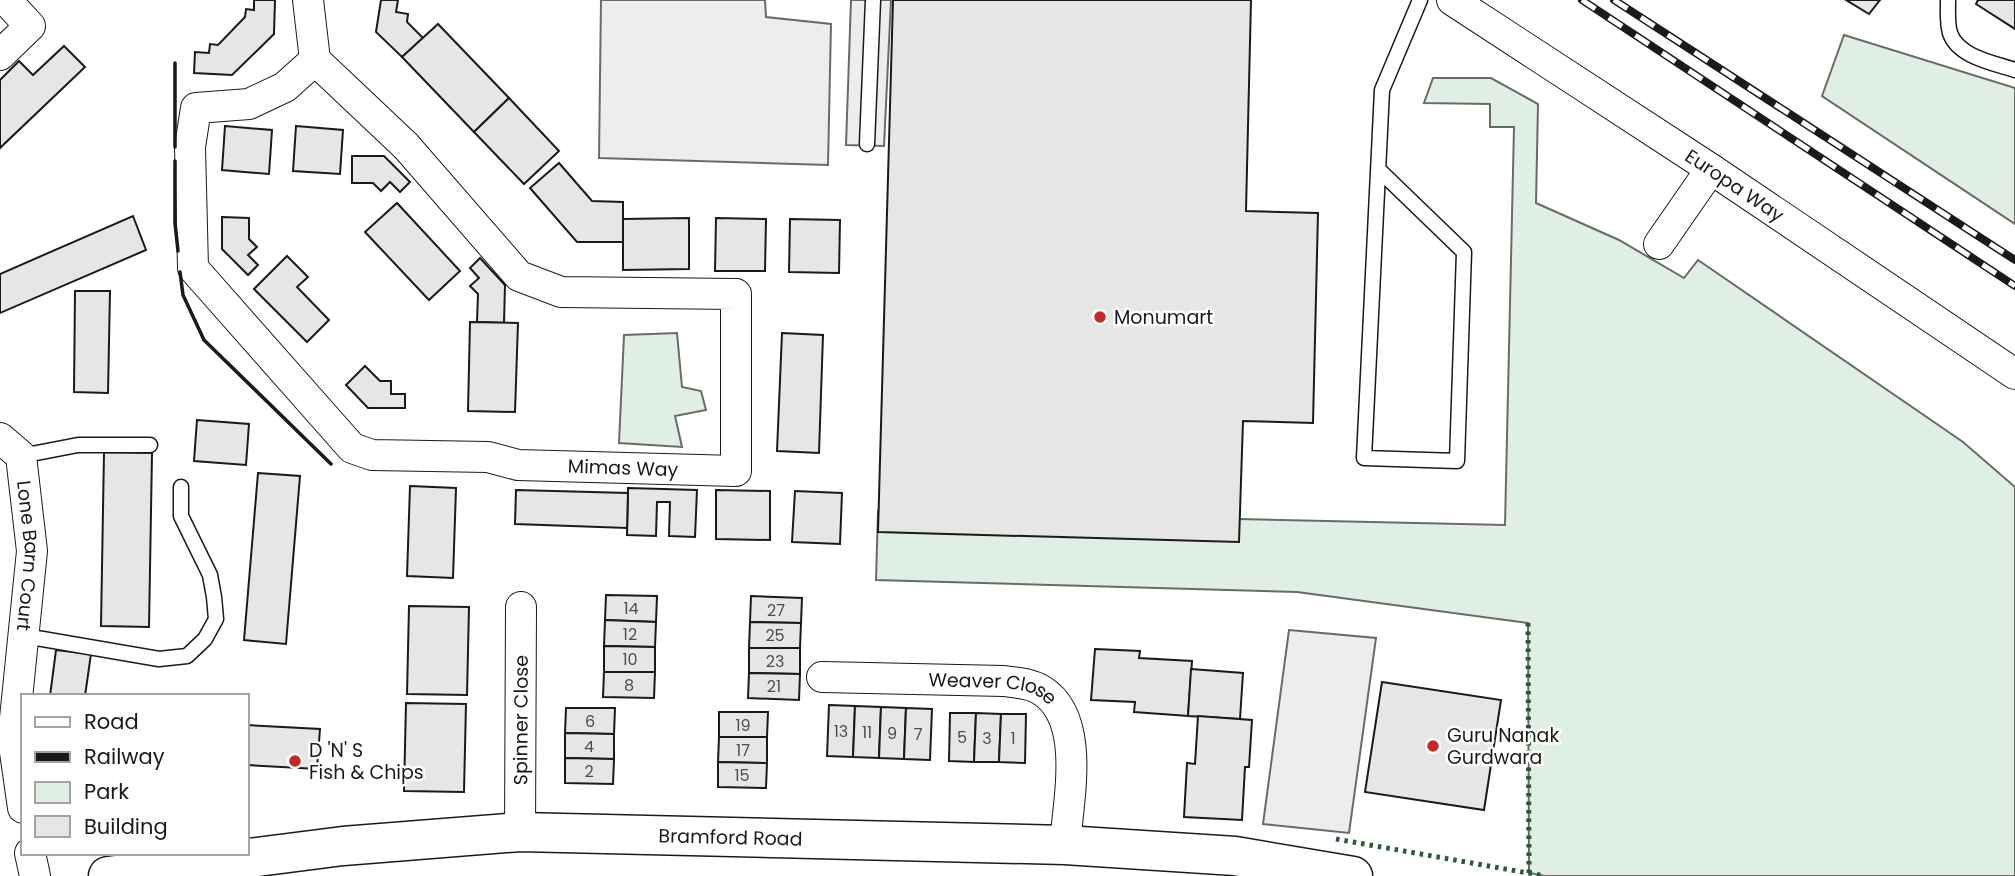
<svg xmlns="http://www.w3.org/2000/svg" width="2015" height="876" viewBox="0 0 2015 876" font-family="Poppins,sans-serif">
	<rect width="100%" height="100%" fill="#fff"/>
	<g fill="#e0efe3" stroke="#6a6a6a" stroke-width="2">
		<path d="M1844,35L2015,88V224L1822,96Z"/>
		<path d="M1433,78H1491L1538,104L1536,203L1619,240L1684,278L1698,260L1963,442L2015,487V876H1545L1529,873L1528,623L1297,592L876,580L878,511L1505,525L1514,127H1490V104L1424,103Z"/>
		<path d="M677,333L682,387L701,391L706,410L675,416L682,447L619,443L624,335Z"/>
	</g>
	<g fill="#ededed" stroke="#6a6a6a" stroke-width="2">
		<path d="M601,0H765L766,17L831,24L828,165L599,158Z"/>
		<path d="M851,0H891L884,146L846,145Z"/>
		<path d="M1289,630L1376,638L1349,833L1263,824Z"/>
	</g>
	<g fill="#e6e6e6" stroke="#1a1a1a" stroke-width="2">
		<path d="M254,0H275L274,34L232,75L194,73L195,52L209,53L210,44L218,45L245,17L246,9L254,10Z"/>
		<path d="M381,0H398L396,12L408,14L407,22L423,38L402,57L376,32Z"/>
		<path d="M893,0H1251L1246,211L1318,213L1313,423L1243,421L1239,542L878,532Z"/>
		<path d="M1846,0H1880L1869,14Z"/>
		<path d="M1978,0H2015V29L1976,4Z"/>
		<path d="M438,24L509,98L474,132L402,57Z"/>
		<path d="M64,46L85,67L0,148V80L19,61L33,75Z"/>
		<path d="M509,98L559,151L524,184L474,132Z"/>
		<path d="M225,126L272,130L269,174L222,170Z"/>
		<path d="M296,126L343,130L340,174L293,171Z"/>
		<path d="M352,156H384L410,182L400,192L390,182L381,191L373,183H352Z"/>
		<path d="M559,163L592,201L623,202V242H577L530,188Z"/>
		<path d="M397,203L460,271L429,300L365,232Z"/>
		<path d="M133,216L146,250L0,313V274Z"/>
		<path d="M222,217L249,218V239L257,247L248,255L258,265L248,275L222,249Z"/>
		<path d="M689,218V269L623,270V219Z"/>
		<path d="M716,218L766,219L765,271H715Z"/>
		<path d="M790,219L840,220L839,273L789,272Z"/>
		<path d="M287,256L308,277L297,287L329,320L307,342L254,289Z"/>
		<path d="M480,258L505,285L504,323L477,322L478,294L470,286L479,278L470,268Z"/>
		<path d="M75,291H110L108,393L74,392Z"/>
		<path d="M470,322L518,323L515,412L468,411Z"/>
		<path d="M782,333L823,335L819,453L777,451Z"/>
		<path d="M365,366L380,381H391V394H405V408H368L346,385Z"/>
		<path d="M197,420L249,424L246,465L194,461Z"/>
		<path d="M104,452L152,453L149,627L101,626Z"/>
		<path d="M258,473L300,476L286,644L244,640Z"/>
		<path d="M410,486L456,488L453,578L407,576Z"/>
		<path d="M628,488L697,490L695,537L669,536L670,502H657L656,536L627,535Z"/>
		<path d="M516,490L628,493L627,528L515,524Z"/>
		<path d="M716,490L770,491V540L716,539Z"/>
		<path d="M795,491L842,493L840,544L792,542Z"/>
		<path d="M606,595L657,596L656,622L605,620Z"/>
		<path d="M751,596L802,598L801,623L750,622Z"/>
		<path d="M409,606L469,607L467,695L407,694Z"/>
		<path d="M605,620L656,622L655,647L604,646Z"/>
		<path d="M750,622L801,623L800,648H749Z"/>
		<path d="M604,646L655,647V672H604Z"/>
		<path d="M749,648H800V674L749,673Z"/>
		<path d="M1095,649L1140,651L1139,658L1192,661L1188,716L1134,712L1135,702L1091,700Z"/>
		<path d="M56,650L91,654L85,696H50Z"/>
		<path d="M1191,669L1243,673L1240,719L1188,716Z"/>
		<path d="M604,672H655L654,698L603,697Z"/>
		<path d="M749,673L800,674L799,700L748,698Z"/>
		<path d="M1382,682L1501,700L1484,810L1365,792Z"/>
		<path d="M406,703L466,704L464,792L404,791Z"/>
		<path d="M829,705L855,706L853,757L827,756Z"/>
		<path d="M855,706L881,707L879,758L853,757Z"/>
		<path d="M881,707L906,708L904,759L879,758Z"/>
		<path d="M566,708H615L614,734L565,733Z"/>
		<path d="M906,708L932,709L930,760L904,759Z"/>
		<path d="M719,712H768L767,737H719Z"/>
		<path d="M950,713H976L974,762L949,761Z"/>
		<path d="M976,713L1001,714L999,762H974Z"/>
		<path d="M1001,714H1026L1025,763L999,762Z"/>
		<path d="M1198,716L1252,720L1249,767H1245L1242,820L1184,817L1187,763L1195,764Z"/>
		<path d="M247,725L320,729L317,769L247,765Z"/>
		<path d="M565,733L614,734V759L565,758Z"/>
		<path d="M719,737H767V763L718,762Z"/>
		<path d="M565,758L614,759L613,784L565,783Z"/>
		<path d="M718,762L767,763L766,788L718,787Z"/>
	</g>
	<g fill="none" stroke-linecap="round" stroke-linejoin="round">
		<defs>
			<g id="service">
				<path d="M1948,0C1948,11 1947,23 1950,33C1958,57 1994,63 2015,70"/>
				<path d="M867,144L873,0"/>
				<path d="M1378,169L1464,252L1457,461L1364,458L1382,90L1420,0"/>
				<path d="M21,456L78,445H150"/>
				<path d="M25,636L159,659L187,656L205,639L216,619L214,597L210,575L181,516V487"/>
			</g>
			<g id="minor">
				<path d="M308,0L315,60L406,146L519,276L561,292L736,294V471L518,465L488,457L372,455L352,448L193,268L190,147L196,108L249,104L285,87L315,60"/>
				<path id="s1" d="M1452,0L1711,169L2015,374"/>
				<path d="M0,55L30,26L6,0"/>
				<path d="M1659,244L1711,169"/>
				<path id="s2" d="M0,438L21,456L32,551L13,738L23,808"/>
				<path id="s3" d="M822,677L1004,681C1016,683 1030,683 1041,690C1087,718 1068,800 1065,845"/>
				<path id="s4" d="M520,832L521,607"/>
				<path d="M30,853L35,876"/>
			</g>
			<g id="secondary">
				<path id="s5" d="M108,876L343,846L520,832L1065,845L1235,856L1353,876"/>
			</g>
		</defs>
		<use href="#service" stroke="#1a1a1a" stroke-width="17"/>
		<use href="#minor" stroke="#1a1a1a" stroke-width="32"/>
		<use href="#secondary" stroke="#1a1a1a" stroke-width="41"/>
		<use href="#service" stroke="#fff" stroke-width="14"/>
		<use href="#minor" stroke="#fff" stroke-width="30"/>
		<use href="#secondary" stroke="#fff" stroke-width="38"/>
		<defs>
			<g id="rail">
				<path d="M1582,0L2015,286"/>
				<path d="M1614,0L2015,260"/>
			</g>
		</defs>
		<use href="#rail" stroke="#1a1a1a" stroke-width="8"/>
		<use href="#rail" stroke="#fff" stroke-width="5" stroke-dasharray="16" stroke-linecap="butt"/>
		<g stroke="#2b5a34" stroke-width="5" stroke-dasharray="3.5 5" stroke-linecap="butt">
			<path d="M1528,623L1529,873"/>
			<path d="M1336,839L1545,876"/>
		</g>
		<g stroke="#1a1a1a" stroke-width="3.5">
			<path d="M175,147V63"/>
			<path d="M175,161V223L178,251"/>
			<path d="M180,272L183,295L204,340L331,464"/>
		</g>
	</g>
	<g fill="#c62828" stroke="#fff" stroke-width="2.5">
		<circle cx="1100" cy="317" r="7"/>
		<circle cx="1433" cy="746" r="7"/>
		<circle cx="295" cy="761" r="7"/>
	</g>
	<g text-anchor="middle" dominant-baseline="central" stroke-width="5" stroke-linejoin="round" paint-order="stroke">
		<g font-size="16" fill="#4d4d4d">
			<text x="631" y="608">14</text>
			<text x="776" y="610">27</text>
			<text x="630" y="634">12</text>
			<text x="775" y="635">25</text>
			<text x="630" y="659">10</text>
			<text x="775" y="661">23</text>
			<text x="629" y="685">8</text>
			<text x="774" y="686">21</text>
			<text x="590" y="721">6</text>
			<text x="743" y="725">19</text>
			<text x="841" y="731">13</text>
			<text x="867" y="732">11</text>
			<text x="892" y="733">9</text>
			<text x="918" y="734">7</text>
			<text x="962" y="737">5</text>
			<text x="987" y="738">3</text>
			<text x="1013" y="738">1</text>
			<text x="589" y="746">4</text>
			<text x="743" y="750">17</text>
			<text x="589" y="771">2</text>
			<text x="742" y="775">15</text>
		</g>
		<g font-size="19" fill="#1a1a1a" stroke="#fff">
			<text stroke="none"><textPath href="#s1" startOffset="338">Europa Way</textPath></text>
			<text transform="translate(623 468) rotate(2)">Mimas Way</text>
			<text stroke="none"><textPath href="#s2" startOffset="128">Lone Barn Court</textPath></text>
			<text stroke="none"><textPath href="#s3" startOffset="172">Weaver Close</textPath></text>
			<text stroke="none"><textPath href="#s4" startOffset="112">Spinner Close</textPath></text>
			<text stroke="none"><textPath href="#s5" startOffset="625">Bramford Road</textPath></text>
		</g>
		<g font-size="19" fill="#1a1a1a" stroke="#fff" text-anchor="start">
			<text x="1114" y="317">Monumart</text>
			<text x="1447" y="735">Guru Nanak<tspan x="1447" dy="22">Gurdwara</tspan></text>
			<text x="309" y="750">D 'N' S<tspan x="309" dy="22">Fish &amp; Chips</tspan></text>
		</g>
	</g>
	<rect x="21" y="694" width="228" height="161" fill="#ffffff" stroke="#a3a3a3" stroke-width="2"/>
	<rect x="35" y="717" width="35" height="10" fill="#ffffff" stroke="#a3a3a3" stroke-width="2"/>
	<text x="84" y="729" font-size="21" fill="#1a1a1a">Road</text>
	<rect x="35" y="752" width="35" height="10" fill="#1a1a1a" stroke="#a3a3a3" stroke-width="2"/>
	<text x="84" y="764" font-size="21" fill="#1a1a1a">Railway</text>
	<rect x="35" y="782" width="35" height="21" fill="#e0efe3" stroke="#a3a3a3" stroke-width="2"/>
	<text x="84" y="799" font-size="21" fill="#1a1a1a">Park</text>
	<rect x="35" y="816" width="35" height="21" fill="#e6e6e6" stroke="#a3a3a3" stroke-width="2"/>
	<text x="84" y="834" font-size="21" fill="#1a1a1a">Building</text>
</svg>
